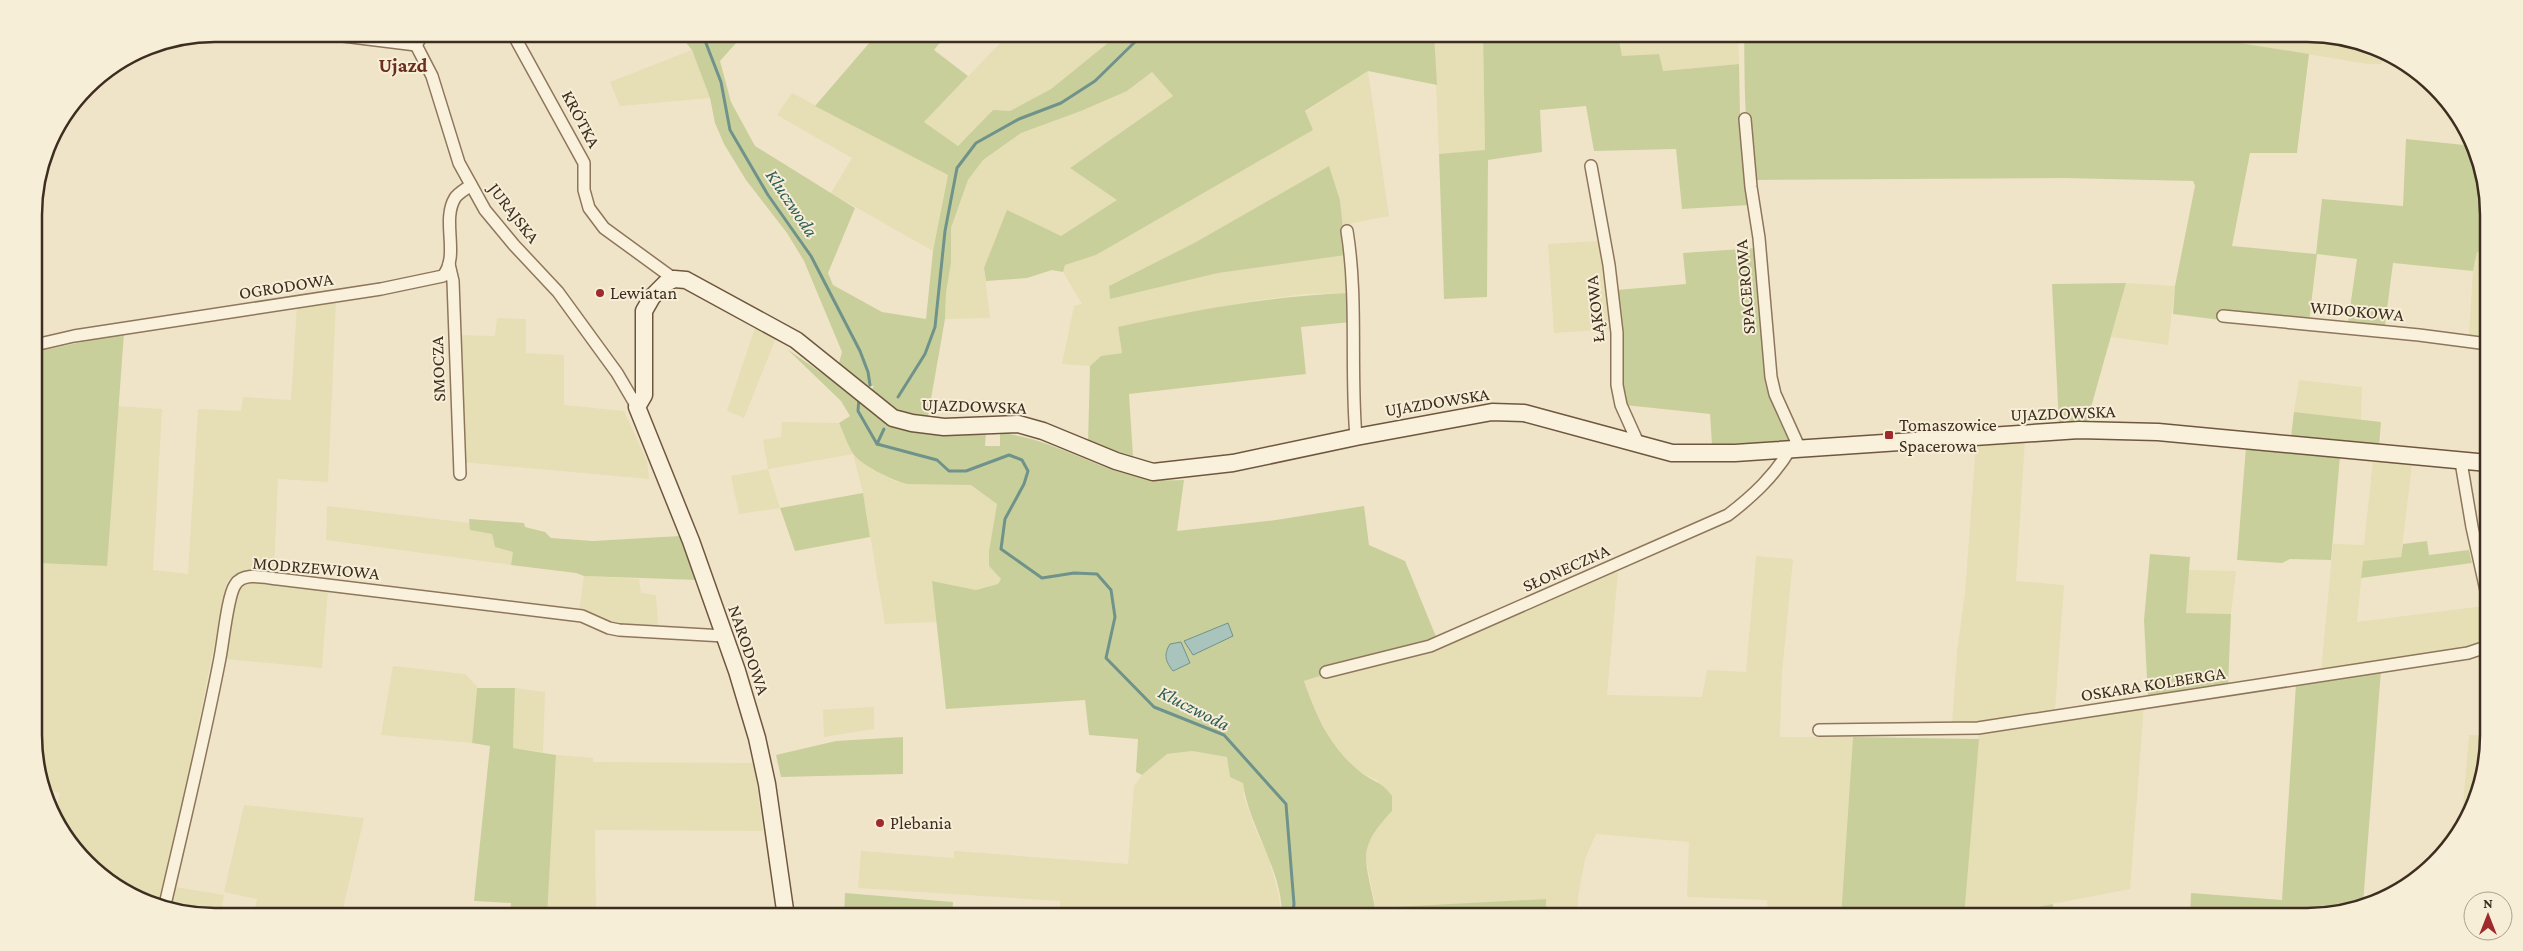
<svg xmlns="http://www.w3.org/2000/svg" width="2523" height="951" viewBox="0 0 2523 951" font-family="'Crimson Pro',serif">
	<rect width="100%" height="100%" fill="#f0e4c8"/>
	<g fill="#e6deb5">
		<path d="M1009,34H1109L1114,38L1051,89L1010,111L993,110L958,146L924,122Z"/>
		<path d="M1434,34H1483L1485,151L1439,154Z"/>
		<path d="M1618,34H1738L1739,64L1662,71L1659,54L1622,56Z"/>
		<path d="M2240,34H2307L2366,43L2393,57L2382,55V64H2368L2240,43Z"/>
		<path d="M692,50L710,98L620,106L610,82Z"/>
		<path d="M1368,71L1389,216L1343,225L1340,200L1329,166L1196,242L1109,286L1110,299L1218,273L1346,255L1348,293L1306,294L1258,300L1118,327L1122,353L1101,356L1090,366L1062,364L1074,306L1082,304L1063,272L1065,265L1096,255L1313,130L1305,112Z"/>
		<path d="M1152,72L1173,96L1070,168L1118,200L1061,236L984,268L990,318L945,319L946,293L951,262V228L968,180L983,160L1021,133L1081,111L1127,91Z"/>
		<path d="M792,93L948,175L933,251L831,193L852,158L777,115Z"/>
		<path d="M1599,241L1611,329L1554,333L1548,244Z"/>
		<path d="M2477,252L2488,254V337L2469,335L2473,271Z"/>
		<path d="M2126,283L2175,286L2168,345L2111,337Z"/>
		<path d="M336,301L328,482L278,479L274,569L269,574L243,571L227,581L190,766L158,908L114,886L79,855L56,809L60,793L46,789L37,771L36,563L106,566L117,406L162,409L153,570L188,574L198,409L241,411L243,397L291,400L297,306Z"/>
		<path d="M497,318L526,319V353L564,355V405L624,411L647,461L649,479L461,462L458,335L495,336Z"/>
		<path d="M755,328L776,338L744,418L727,411Z"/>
		<path d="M2299,380L2362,387L2361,420L2294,412Z"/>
		<path d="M782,422L839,423L853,454L878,472L897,482L959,484L971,485L983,492L997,504L989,551V566L1001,579L998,584L976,590L932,581L937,622L885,624L863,493L853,454L768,469L780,508L739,514L731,476L768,469L763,440L781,437Z"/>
		<path d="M2025,440L2016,581L2064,585L2055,711L1976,725H1952L1957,652L1965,593L1976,444Z"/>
		<path d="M2373,460L2412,464L2401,557L2363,561L2357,622L2484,606L2489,638L2479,647L2321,672L2333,544L2364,545Z"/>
		<path d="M327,506L470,523V530L492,534L495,547L513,552L511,565L326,540Z"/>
		<path d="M1756,556L1793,559L1782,673L1780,737H1853L1841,917H1805L1768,912L1767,900L1687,897L1689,842L1596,834L1585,859L1578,897V917H1546V899L1376,909L1366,859L1367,846L1378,826L1392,811L1377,780L1359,772L1336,750L1312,705L1304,681L1437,639L1596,568L1618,573L1607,695L1702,697L1707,670L1746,672Z"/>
		<path d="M2188,570L2236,571L2231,614L2186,613Z"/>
		<path d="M584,576L639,579L641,593L656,595L658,626L610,623L579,612Z"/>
		<path d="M251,581L328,588L322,668L224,659L237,589L242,582Z"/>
		<path d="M393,666L465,674L477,686L472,743L381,735Z"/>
		<path d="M515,688L545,692L543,752L513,748Z"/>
		<path d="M2144,705L2130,889L1984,917H1964L1979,731Z"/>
		<path d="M874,707V729L824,737L823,710Z"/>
		<path d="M2469,735H2489L2480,794L2461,829Z"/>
		<path d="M1192,751L1227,757L1243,783L1244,797L1257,833L1268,855L1279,896L1281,917H1059L1060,901L858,888L861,851L954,858V851L1128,864L1134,786L1142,775L1167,754Z"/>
		<path d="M556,755L593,758V762L754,763L763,831L595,830L596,917H547Z"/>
		<path d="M244,805L364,818L341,917H253L257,899L224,892Z"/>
		<path d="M175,887L224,895L220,917L170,910Z"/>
	</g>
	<g fill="#c9cf9b">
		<path d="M679,34H744L720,61L731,102L755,146L855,208L828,273L833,285L882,312L926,319L933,251L948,175L815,106L877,34H947L934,50L968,76L924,122L958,146L993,110L1010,111L1051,89L1114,38L1109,34H1434L1437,85L1368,71L1305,111L1313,130L1096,255L1065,265L1063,272L1052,270L1027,278L986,281L984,268L1007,210L1061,236L1117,200L1070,168L1173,96L1152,72L1127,91L1081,111L1021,133L983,160L968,180L951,228V263L946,293L945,319L928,416L902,413L870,392L874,386H863L839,363L842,352L804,261L787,233L746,180L724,144L715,123L710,98L692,50Z"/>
		<path d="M1483,34H1618L1622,56L1659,54L1663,71L1739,64L1740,115L1749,205L1682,209L1676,149L1594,151L1586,106L1540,110L1542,152L1488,160L1487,297L1444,299L1439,154L1485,150Z"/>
		<path d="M1744,34H2240V43L2309,54L2297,153H2250L2232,246L2316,254L2322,199L2403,206L2406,139L2474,146L2488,192V254L2477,252L2473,271L2393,263L2385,325L2348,322L2357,259L2317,254L2308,331L2173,314L2175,286L2195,186L2193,181L2064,178L1756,180C1743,141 1745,76 1744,34Z"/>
		<path d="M1329,166L1340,200L1346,255L1218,273L1110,299L1109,286L1196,242Z"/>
		<path d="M1756,248L1765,347L1791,441L1712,445L1710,414L1625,405L1617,290L1686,284L1683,253Z"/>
		<path d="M2126,283L2086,425L2059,424L2052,284Z"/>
		<path d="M1348,293L1351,322L1301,327L1306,374L1129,394L1133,456L1088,443L1090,366L1101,356L1122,353L1118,327C1194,310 1270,296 1348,293Z"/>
		<path d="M124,333L107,566L36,563L35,352Z"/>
		<path d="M787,349L892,422L941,436L986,432L985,446H1000V433C1054,438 1099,473 1153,479C1163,481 1174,480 1184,480L1177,531L1276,520L1364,506L1369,545L1405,561L1437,639L1304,681C1315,714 1330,747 1358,770C1369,780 1383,782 1392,796V811C1355,850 1366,859 1375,908L1546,899V917H1377L1375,909L1329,917H1281C1286,877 1248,825 1243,783L1230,777L1227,757L1192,751L1167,754L1142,775L1136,772L1138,739L1089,735L1085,700L946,709L932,581L976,590L998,584L1001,579L989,566V551L997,504L971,485L907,484C892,480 860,465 852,452C847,443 843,432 839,423L850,416L841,401Z"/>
		<path d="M2294,412L2381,422L2379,447L2291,437Z"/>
		<path d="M2246,447L2340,456L2331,560L2290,559L2282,563L2237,560Z"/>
		<path d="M863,493L870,537L795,551L780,508Z"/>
		<path d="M469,519L524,523L525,527L545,532L551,538L593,541L680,536L698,580L584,576L576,573L511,565L513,552L495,547L492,534L470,530Z"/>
		<path d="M2427,541L2429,555L2469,550L2472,563L2361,578L2363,561L2401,557L2403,544Z"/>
		<path d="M2150,554L2190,557L2186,613L2231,614L2228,686L2148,698L2144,620Z"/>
		<path d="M2381,670L2363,904L2382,899C2331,926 2247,917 2190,917L2191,893L2282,900L2296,684Z"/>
		<path d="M477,688H515L513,748L556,755L547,917H510L511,903L474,901L490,746L472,743Z"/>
		<path d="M903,737V774L781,777L776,755L836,741Z"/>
		<path d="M1853,737L1979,739L1964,917H1841Z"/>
		<path d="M845,893L953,902L952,917H844Z"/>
		<path d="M2053,904V917H1984Z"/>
	</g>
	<g fill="#a9c4bc" stroke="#6f938a">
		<path d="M1228,623L1233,636L1193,655L1184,641Z"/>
		<path d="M1181,642L1190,663L1173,671C1166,662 1163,655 1170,644Z"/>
	</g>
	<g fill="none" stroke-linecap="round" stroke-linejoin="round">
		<g stroke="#6f938a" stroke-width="3">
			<path d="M700,34L704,38L721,82L730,130L768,195L811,256L860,351L868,372L870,385"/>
			<path d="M859,397L858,411L877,444L937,460L949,471H966L1009,455L1022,460L1028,471L1024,484L1005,519L1001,549L1042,578L1074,573L1097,574L1111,590L1115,617L1106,658L1154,707L1224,735L1286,804L1294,904L1292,917"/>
			<path d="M898,397L925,354L935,327L945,231L957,168L976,143L1019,119L1061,103L1095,81L1143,34"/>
			<path d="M877,444L884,429"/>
		</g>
		<defs>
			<g id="street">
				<path d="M327,34L416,45"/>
				<path d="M513,34L584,163V190L589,208L604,228L674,279"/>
				<path d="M416,45L432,76L459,163L485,210L514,245L558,292L617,373L637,407"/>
				<path d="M416,45L423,34"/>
				<path d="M1745,119L1751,187L1759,238L1771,377L1775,394L1799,447"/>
				<path d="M1591,166L1609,265L1617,333V385L1621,405L1639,445"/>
				<path d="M1347,231C1358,299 1350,368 1356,437"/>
				<path d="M449,264L453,281L460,474"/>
				<path d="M2223,316L2419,335L2488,344"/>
				<path d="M35,345L74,336L381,289L443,276C460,255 441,221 455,198C458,193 466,189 471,185"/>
				<path d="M2461,462L2472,527L2489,604"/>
				<path d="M1326,672L1430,646L1728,515C1754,495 1774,476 1791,448"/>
				<path d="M1819,730L1978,728L2468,653L2489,646"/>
				<path d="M164,909C183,827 203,745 219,663C223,646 227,597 235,585C243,571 266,578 278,579L582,616L609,628L619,630L724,636"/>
			</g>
			<path id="secondary" d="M786,917L767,784L757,738L737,671L691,541L637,407L644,395V311L652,297L666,283L674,279L686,280L796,340L893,418L912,423L944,427L1018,424L1043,431L1116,461L1153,472L1233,463L1356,437L1492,412L1524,413L1672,453H1735L2079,430L2158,432L2488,463"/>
		</defs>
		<use href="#street" stroke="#8d765c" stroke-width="14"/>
		<use href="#secondary" stroke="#6f573f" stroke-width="19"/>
		<use href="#street" stroke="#faf1dc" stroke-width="11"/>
		<use href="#secondary" stroke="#faf1dc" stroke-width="16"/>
	</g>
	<g fill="#9e2a2b" stroke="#f7eed8" stroke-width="2">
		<circle cx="600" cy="293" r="5"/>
		<rect x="1884" y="430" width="10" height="10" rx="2.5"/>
		<circle cx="880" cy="823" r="5"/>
	</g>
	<g text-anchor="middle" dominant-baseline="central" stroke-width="4" stroke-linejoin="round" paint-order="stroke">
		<g font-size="18" fill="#3d2e20" stroke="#f7eed8">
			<text transform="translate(581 119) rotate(62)">KRÓTKA</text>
			<text transform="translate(514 213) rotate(52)">JURAJSKA</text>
			<text transform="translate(286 286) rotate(-9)">OGRODOWA</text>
			<text transform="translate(1745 287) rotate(-95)">SPACEROWA</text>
			<text transform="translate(1595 309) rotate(-96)">ŁĄKOWA</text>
			<text transform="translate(2357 311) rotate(5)">WIDOKOWA</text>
			<text transform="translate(438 369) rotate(-92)">SMOCZA</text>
			<text transform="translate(1437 402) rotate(-9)">UJAZDOWSKA</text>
			<text transform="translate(974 406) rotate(2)">UJAZDOWSKA</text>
			<text transform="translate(2063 413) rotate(-2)">UJAZDOWSKA</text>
			<text transform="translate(316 568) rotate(5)">MODRZEWIOWA</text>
			<text transform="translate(1566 568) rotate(-24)">SŁONECZNA</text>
			<text transform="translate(749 650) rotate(71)">NARODOWA</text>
			<text transform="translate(2153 684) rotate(-9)">OSKARA KOLBERGA</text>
		</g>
		<g font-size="18" fill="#3d2e20" stroke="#f7eed8" text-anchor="start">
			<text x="610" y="293">Lewiatan</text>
			<text x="1899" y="425">Tomaszowice<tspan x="1899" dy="21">Spacerowa</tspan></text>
			<text x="890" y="823">Plebania</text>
		</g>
		<g font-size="19" font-style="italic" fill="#2f5d5a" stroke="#f7eed8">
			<text transform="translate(792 203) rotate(56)">Kluczwoda</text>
			<text transform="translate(1194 708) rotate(27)">Kluczwoda</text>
		</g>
		<g font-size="20" font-weight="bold" fill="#6b2e1e" stroke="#f7eed8">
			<text x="403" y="65">Ujazd</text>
		</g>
	</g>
	<path d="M0 0H2523V951H0ZM215 42H2307A173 173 0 0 1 2480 215V735A173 173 0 0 1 2307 908H215A173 173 0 0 1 42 735V215A173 173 0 0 1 215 42Z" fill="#f7eed8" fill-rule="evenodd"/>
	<path fill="none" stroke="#3d2e20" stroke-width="2.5" d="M215 42H2307A173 173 0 0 1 2480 215V735A173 173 0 0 1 2307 908H215A173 173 0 0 1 42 735V215A173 173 0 0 1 215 42Z"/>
	<g transform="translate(2488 916)"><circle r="24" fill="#f7eed8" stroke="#ada18e"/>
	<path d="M0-4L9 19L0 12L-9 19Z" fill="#9e2a2b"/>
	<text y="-8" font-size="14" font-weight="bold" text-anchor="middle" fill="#3d2e20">N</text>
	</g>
</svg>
